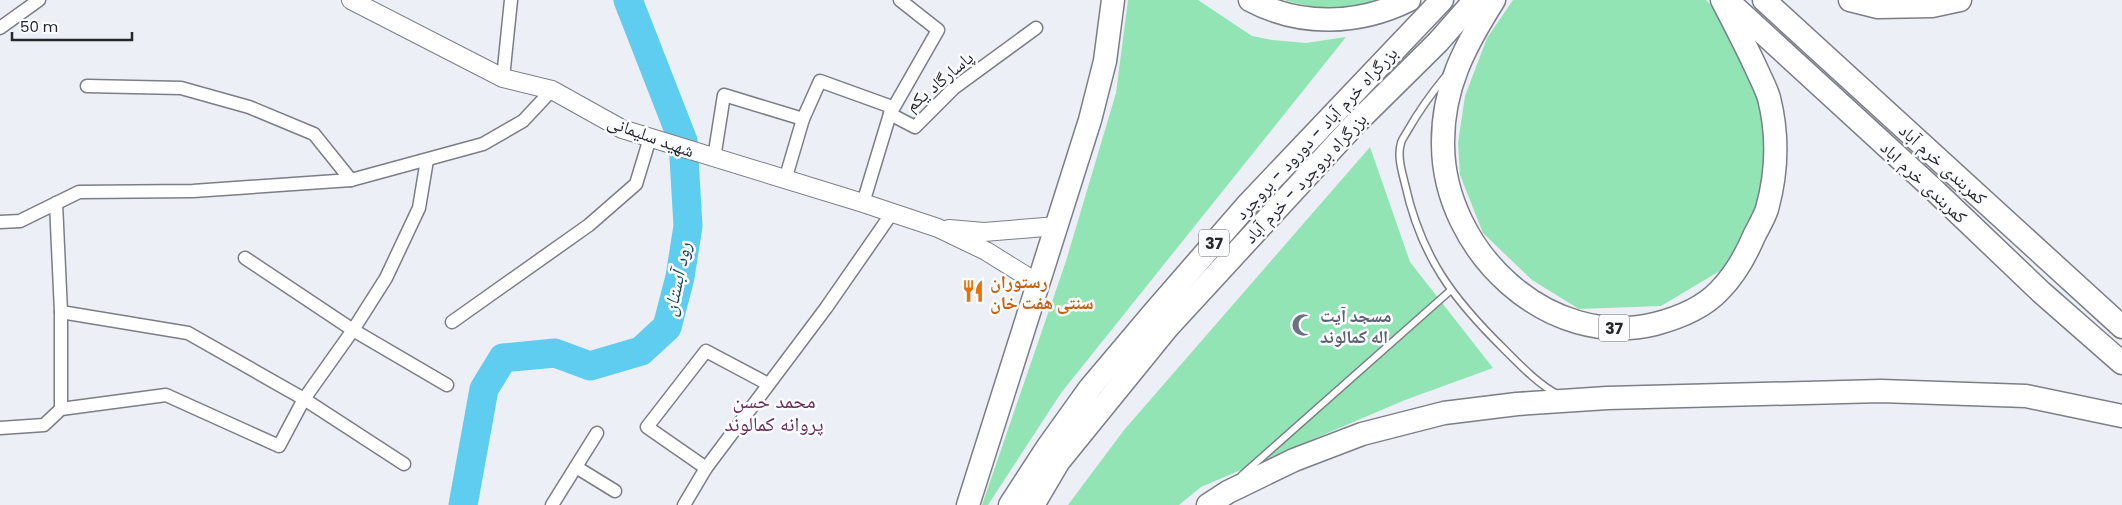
<svg xmlns="http://www.w3.org/2000/svg" width="2122" height="505" viewBox="0 0 2122 505" font-family="Poppins,'Noto Naskh Arabic',sans-serif">
	<rect width="100%" height="100%" fill="#eceff6"/>
	<g fill="#92e4b4">
		<path d="M1128,0H1198L1252,36L1272,40L1306,43L1346,37L1061,393L988,505H982L1066,261L1116,93Z"/>
		<path d="M1284,0H1378C1349,12 1314,9 1284,0Z"/>
		<path d="M1513,0H1706L1726,21L1762,96L1767,167L1751,224L1723,269L1661,306L1579,309L1532,280L1483,233L1460,175L1458,143L1465,96L1487,38Z"/>
		<path d="M1370,147L1410,262L1493,368L1405,400L1201,487L1179,505H1068L1124,430Z"/>
	</g>
	<g fill="none" stroke-linecap="round" stroke-linejoin="round">
		<path stroke="#5ecdf0" stroke-width="29" d="M463,505L484,389L503,358L555,353L590,366L641,351L667,327L680,277L688,226L683,141L628,0"/>
		<defs>
			<g id="lane">
				<path d="M1445,77C1431,94 1419,111 1408,130C1406,134 1402,139 1401,143C1397,156 1402,172 1405,184C1421,257 1453,299 1505,350C1520,365 1538,384 1557,394"/>
				<path d="M1242,475L1451,290"/>
			</g>
			<g id="street">
				<path d="M0,28L39,0"/>
				<path d="M503,78L511,0"/>
				<path d="M87,86L181,88L249,107L314,134L351,180"/>
				<path d="M890,114L938,30L900,0"/>
				<path d="M714,158L724,95L803,119L820,81L892,107"/>
				<path d="M785,180L803,119"/>
				<path d="M56,203L61,312V409"/>
				<path d="M863,203L890,114L915,127L954,88L1036,28"/>
				<path d="M0,222L20,221L79,192L193,191L351,180L483,144L523,121L552,90"/>
				<path d="M245,258L353,330L447,385"/>
				<path d="M61,312L188,333L304,399L404,464"/>
				<path d="M452,322L589,225L636,184L650,138"/>
				<path d="M0,428L44,425L61,409L166,395L279,446L304,399L353,330L386,278L419,208L427,160"/>
				<path d="M576,467L615,491"/>
				<path d="M706,468L647,427L706,351L768,384"/>
				<path d="M552,505L597,433"/>
				<path d="M684,505L706,468L826,308L892,213"/>
			</g>
			<g id="secondary">
				<path d="M351,0L503,78L552,90L622,129L863,203L938,228L986,251L1039,284"/>
				<path d="M949,229L984,232L1057,226"/>
			</g>
			<g id="highway">
				<path d="M1250,0C1300,27 1359,25 1409,0"/>
				<path d="M1494,0C1465,46 1442,88 1443,145C1444,251 1548,350 1655,324C1678,318 1702,309 1719,291C1734,276 1746,255 1754,236C1758,228 1764,218 1767,209C1777,173 1778,134 1769,98C1766,88 1761,79 1757,70C1746,46 1734,23 1722,0"/>
				<path d="M1764,0L2122,327"/>
				<path d="M1850,0L1878,7L1932,6L1960,0"/>
				<path d="M1728,1L1931,187L2041,292L2122,363"/>
				<path d="M968,505L1090,120L1105,61L1113,0"/>
				<path d="M1010,505L1047,448L1090,388L1155,311L1249,203L1442,0"/>
				<path d="M1033,505L1059,461L1167,328L1355,124L1438,42L1475,0"/>
				<path d="M1208,505L1228,492L1294,460L1362,434L1444,413L1517,404L1607,398L1881,391L2026,396L2122,416"/>
			</g>
		</defs>
		<use href="#lane" stroke="#7c7e85" stroke-width="9"/>
		<use href="#street" stroke="#7c7e85" stroke-width="15"/>
		<use href="#secondary" stroke="#7c7e85" stroke-width="20"/>
		<use href="#highway" stroke="#7c7e85" stroke-width="25"/>
		<use href="#lane" stroke="#fff" stroke-width="6"/>
		<use href="#street" stroke="#fff" stroke-width="12"/>
		<use href="#secondary" stroke="#fff" stroke-width="18"/>
		<use href="#highway" stroke="#fff" stroke-width="22"/>
	</g>
	<defs>
		<symbol id="restaurant-bare" viewBox="-9 -9 18 18"><path d="M-5-6h1v4h1v-4h1v4h1v-4h1v5L-1.5 .5V6h-2V.5L-5-1ZM5-6V6H3V1.5H1.5Q1.5-4 5-6Z" fill="#e8710a" stroke="#fbfcff" stroke-width="2.5" paint-order="stroke"/></symbol>
		<symbol id="mosque-bare" viewBox="-9 -9 18 18"><path d="M3.5-4.9A6 6 0 1 0 3.5 4.9A5 5 0 1 1 3.5-4.9Z" fill="#6b7280" stroke="#fbfcff" stroke-width="2.5" paint-order="stroke"/></symbol>
	</defs>
	<g fill-rule="evenodd">
		<use href="#restaurant-bare" x="957" y="275" width="32" height="32"/>
		<use href="#mosque-bare" x="1287" y="309" width="32" height="32"/>
	</g>
	<g text-anchor="middle" dominant-baseline="central" stroke-width="5" stroke-linejoin="round" paint-order="stroke">
		<g fill="#fbfcff" stroke="#66676a" stroke-width="1">
			<rect x="1199" y="229.5" width="30" height="27" rx="4"/>
			<rect x="1599" y="314.5" width="30" height="27" rx="4"/>
		</g>
		<g font-size="16" font-weight="bold" fill="#26272a">
			<text x="1214" y="243">37</text>
			<text x="1614" y="328">37</text>
		</g>
		<g font-size="18" fill="#26272a" stroke="#fbfcff">
			<text transform="translate(939 81) rotate(-40)">پاسارگاد یکم</text>
			<text transform="translate(1316 133) rotate(-47)">بزرگراه خرم آباد - دورود - بروجرد</text>
			<text transform="translate(651 136) rotate(20)">شهید سلیمانی</text>
			<text transform="translate(1943 164) rotate(42)">کمربندی خرم آباد</text>
			<text transform="translate(1305 178) rotate(-47)">بزرگراه بروجرد - خرم آباد</text>
			<text transform="translate(1924 182) rotate(43)">کمربندی خرم اباد</text>
		</g>
		<g font-size="18" font-weight="bold" fill="#c56008" stroke="#fbfcff" text-anchor="start">
			<text x="990" y="281">رستوران<tspan x="990" dy="21">سنتی هفت خان</tspan></text>
		</g>
		<g font-size="18" font-weight="bold" fill="#5b616d" stroke="#fbfcff" text-anchor="start">
			<text x="1320" y="315">مسجد آیت<tspan x="1320" dy="21">اله کمالوند</tspan></text>
		</g>
		<g font-size="19" font-style="italic" fill="#1a4a59" stroke="#fbfcff">
			<text transform="translate(677 279) rotate(-78)">رود آبستان</text>
		</g>
		<g font-size="20" fill="#662c55" stroke="#fbfcff">
			<text x="774" y="401">محمد حسن<tspan x="774" dy="23">پروانه کمالوند</tspan></text>
		</g>
	</g>
	<path d="M12 32v8h120v-8" fill="none" stroke="#26272a" stroke-width="2.5"/>
	<text x="20" y="32" font-size="15" fill="#26272a" stroke="#fbfcff" stroke-width="4" paint-order="stroke">50 m</text>
</svg>
